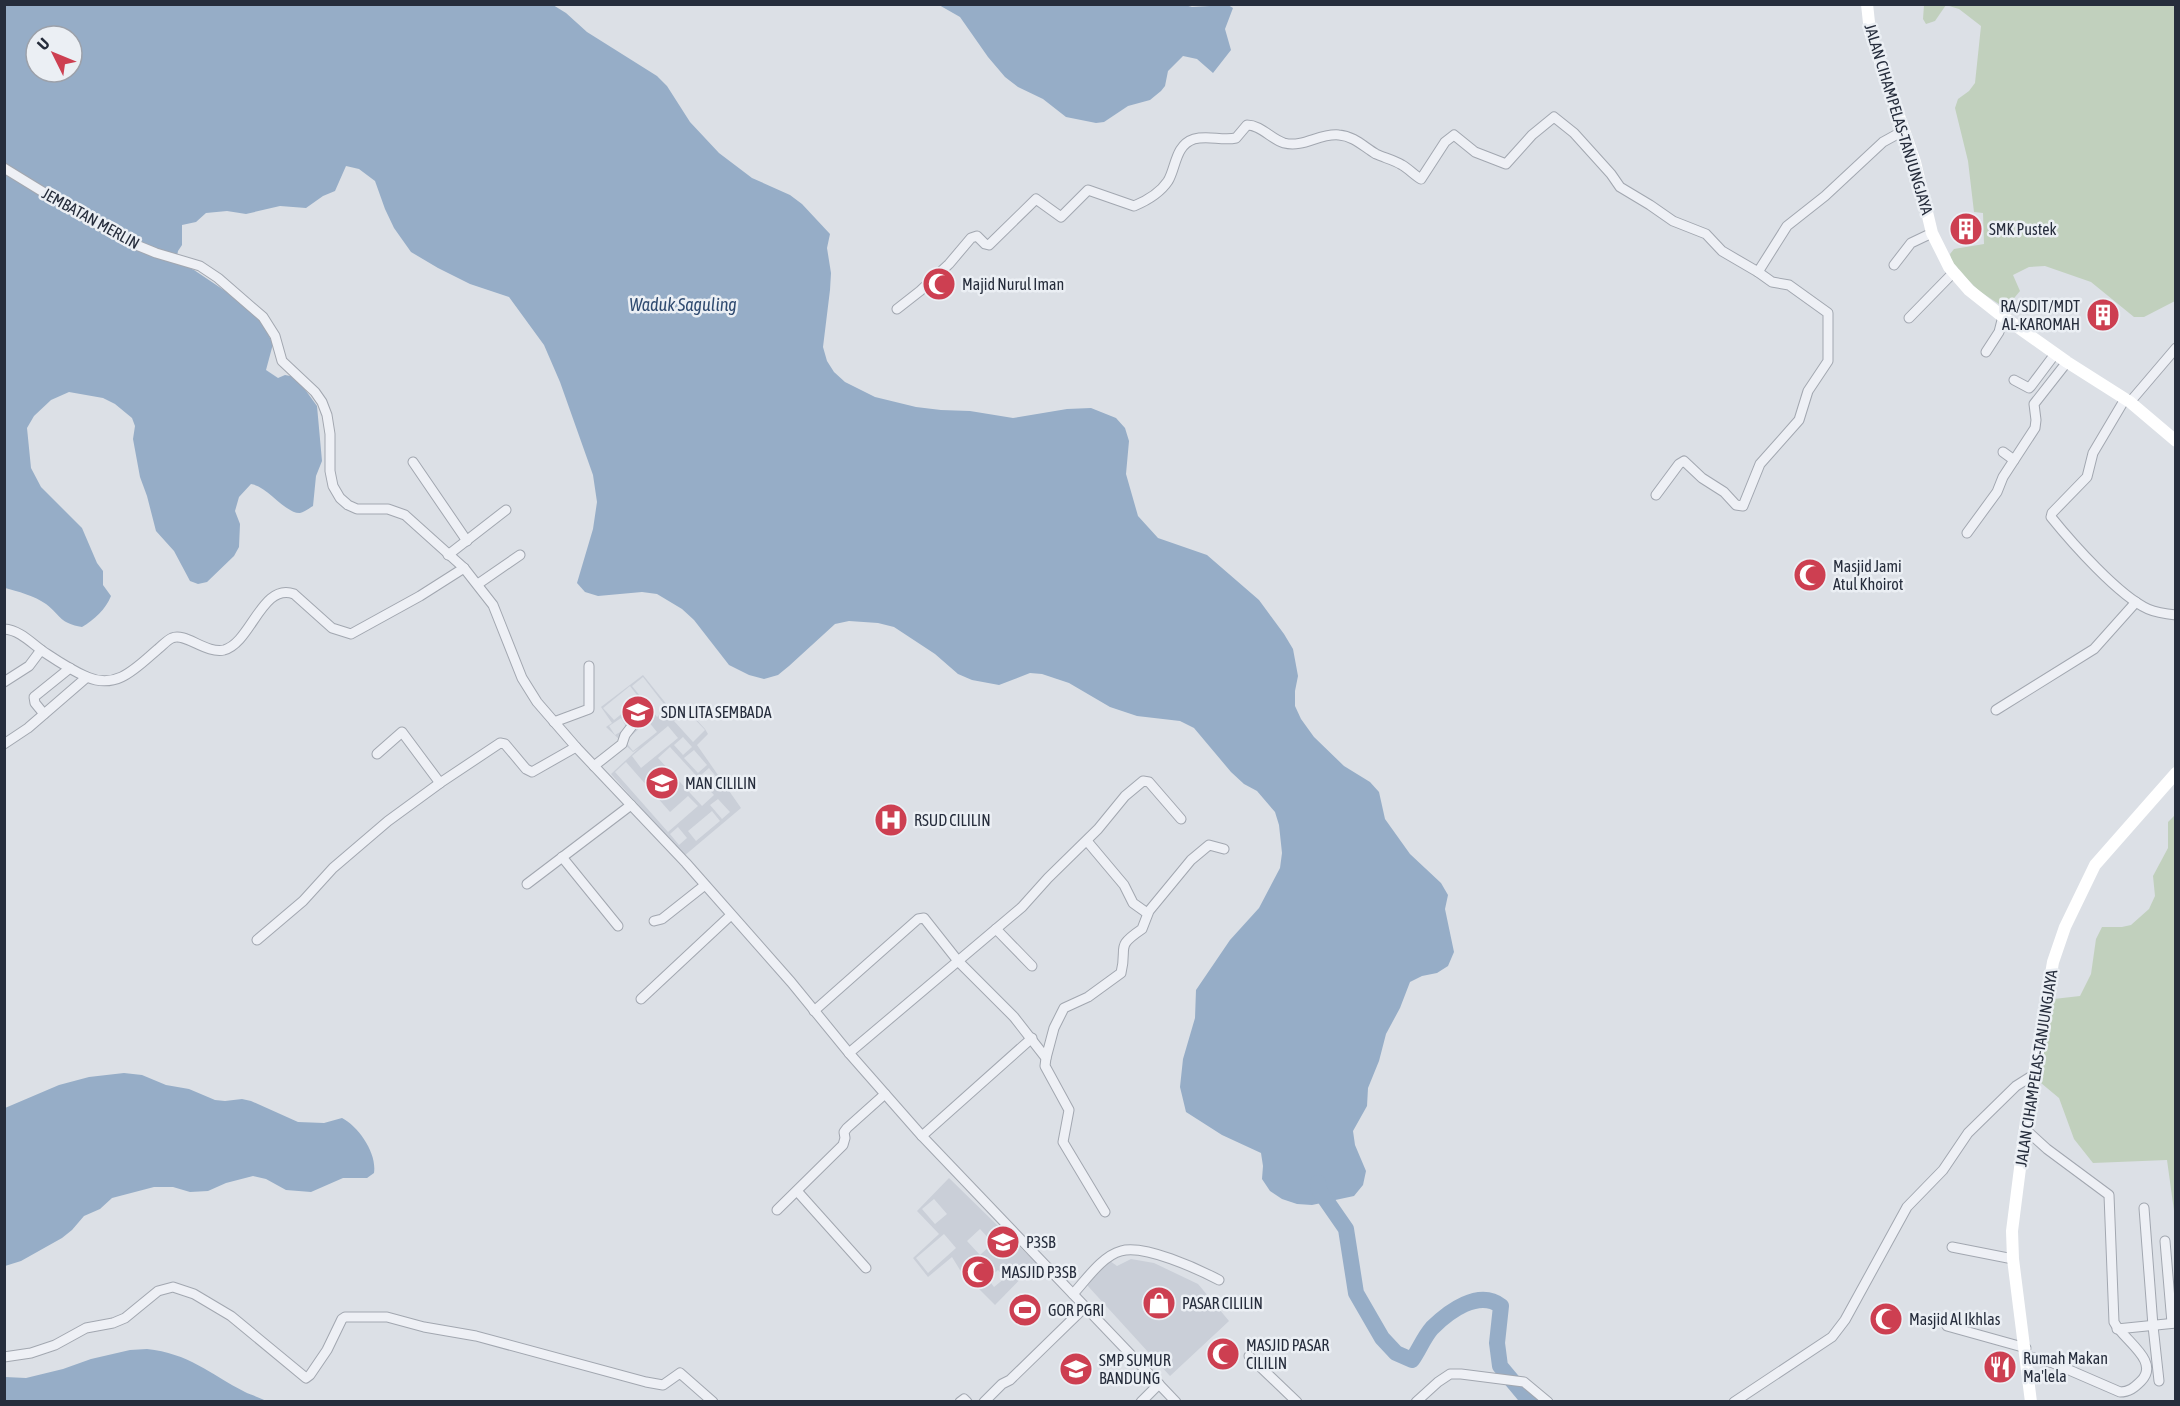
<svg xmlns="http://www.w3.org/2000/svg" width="2180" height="1406" viewBox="0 0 2180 1406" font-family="'Asap Condensed',sans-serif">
	<rect width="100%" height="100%" fill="#dce0e6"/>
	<g fill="#cacfd8" fill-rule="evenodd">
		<path d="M643,675L676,716L686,708L705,729L708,734L697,745L741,808L684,856L611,774L639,748L633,752L606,727L612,723L601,707ZM643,677L667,708L657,717L632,686ZM630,686L640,699L614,720L603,708ZM686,710L705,730L693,742L674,721ZM621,718L627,728L615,735L609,726ZM648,721L657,732L633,751L625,741ZM668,726L678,738L641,768L632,756ZM683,737L692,747L683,755L674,745ZM670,747L714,795L702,806L658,758ZM694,750L707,765L698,773L684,758ZM626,762L670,812L688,796L698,806L668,832L615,772ZM709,768L718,779L711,786L701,775ZM718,799L730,812L722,819L710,805ZM712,811L720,821L696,841L688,831ZM678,827L687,838L679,845L670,834Z"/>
		<path d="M949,1178L1036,1263L995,1305L960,1270L952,1257L928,1277L913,1258L939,1234L917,1211ZM934,1199L947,1214L935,1224L922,1209ZM980,1229L993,1243L980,1255L967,1241ZM944,1234L956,1248L928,1273L916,1258ZM978,1258L992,1272L977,1286L964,1272ZM998,1270L1005,1278L994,1287L988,1279Z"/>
		<path d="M1131,1259L1154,1263L1198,1284L1229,1321L1170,1376L1087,1285L1110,1261L1117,1266Z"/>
	</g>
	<g fill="#c1d0bd">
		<path d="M1924,5H2175V301L2144,317H2134L2091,282L2045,266L2029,267L2013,275L2020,291L2010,303L2002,306L1979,291L1952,264L1950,254L1954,249L1984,244L1983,213L1974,212L1968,161L1955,108L1958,99L1969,91L1975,83L1981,26L1959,9L1946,5L1935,21L1926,24L1923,19Z"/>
		<path d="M2175,798V1218L2167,1160L2093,1163L2074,1139L2059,1098L2035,1078L2045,1000L2080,996L2091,974L2096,939L2102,927H2122L2131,925L2149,909L2155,896L2153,876L2168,848V822L2174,816V802Z"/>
	</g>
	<g fill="#96adc7" fill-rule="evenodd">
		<path d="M1181,4L1192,7L1228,5L1233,8L1225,29L1231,50L1213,73L1197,59L1183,56L1168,71L1165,86L1161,91L1150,100L1128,106L1104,122L1096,123L1066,117L1043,99L1018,87L1005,77L988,57L960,17L939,5Z"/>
		<path d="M5,5H553L566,13L587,32L657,76L667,86L690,122L719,153L752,178L790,195L802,204L830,234L827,248L831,273L830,290L823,347L827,361L834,372L845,382L875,397L916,407L941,410L970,411L1013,418L1067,409L1091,408L1116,418L1125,428L1129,441L1126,474L1138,516L1158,538L1207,555L1259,600L1284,634L1293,649L1298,676L1295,691V706L1301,719L1314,737L1344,766L1370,782L1379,792L1385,819L1410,854L1441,883L1448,895L1445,909L1454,952L1448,966L1437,973L1422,976L1410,982L1400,1008L1386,1034L1379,1061L1368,1088L1367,1106L1353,1131L1355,1145L1366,1171L1363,1185L1354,1196L1312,1205L1297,1204L1282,1199L1270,1191L1262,1179L1263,1166L1261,1153L1222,1135L1186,1112L1180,1087L1183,1059L1195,1018L1196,990L1230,940L1259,908L1280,868L1282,853L1279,825L1275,812L1257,791L1244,784L1231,772L1194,728L1180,721L1137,716L1110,707L1069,683L1042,674L1030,673L999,685L972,680L958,674L935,654L894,627L878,623L849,621L835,624L789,666L778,675L764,679L749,675L729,665L694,620L682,609L657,594L642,592L598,596L585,592L577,583L593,529L597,502L593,475L560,382L544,345L509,297L470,284L438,268L411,252L394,228L385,209L375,181L359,169L346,166L335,191L323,196L306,208L280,206L246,214L227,211L206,213L196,222L182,225V245L178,251L177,256L181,264L194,270L252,309L265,328L273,344L266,370L278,378L285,375L296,377L317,406L322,461L316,476L313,506C310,508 304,512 300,513C286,514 267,486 251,484L239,497L235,511L240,524L239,547L234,556L207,582L198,584L190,581L174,551L156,531L147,496L140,477L133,439L135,426L132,418L115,404L103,398L69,392L51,400L34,416L27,428L31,468L41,487L82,528L97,563L103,571V585L111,596C106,609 94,620 82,627C60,623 62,617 46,604C35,596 17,591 5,588ZM36,36H72V72H36Z"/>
		<path d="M124,1073L142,1075L166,1085L189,1089L215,1100L225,1101L242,1099L251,1101L298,1122L324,1123L342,1118C359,1127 377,1153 374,1173L367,1178H343L311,1192L286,1190L266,1179L253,1176L226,1183L208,1191L190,1192L173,1187H154L112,1198L100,1209L84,1216L72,1230L62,1238L21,1261L5,1266V1108L59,1085L89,1077Z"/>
		<path d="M147,1349C188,1353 210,1374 245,1392C251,1395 259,1397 266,1401H5V1377L26,1378L63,1369L91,1359L130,1350Z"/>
	</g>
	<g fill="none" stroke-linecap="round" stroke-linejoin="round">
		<path stroke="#96adc7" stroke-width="16" d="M1318,1183L1319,1190L1346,1229L1356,1293L1382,1338L1396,1353L1412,1360C1419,1350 1424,1337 1432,1328C1449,1311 1479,1289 1501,1306L1497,1343L1500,1366L1530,1402"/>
		<defs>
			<g id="street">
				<path d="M4,168L74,211L129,242L156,253L200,266L218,278L263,317L275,336L282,361L315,392L322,402L327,415L330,434V471L333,486L340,498L348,505L357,509H388L405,515L464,568L493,605L522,678L537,702L576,747L686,863L791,982L849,1053L922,1136L1176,1402"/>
				<path d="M1894,265L1911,243L1932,233"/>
				<path d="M897,309L920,291L949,264L971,238L977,236L985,244L989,245L1036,199L1061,217L1088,190L1134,206C1146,201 1160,193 1168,181C1176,168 1175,145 1194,139C1208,135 1222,141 1236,138L1247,125C1261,125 1271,139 1284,143C1304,148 1319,133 1339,135C1354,136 1364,147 1376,154C1385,158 1394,160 1402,165C1409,169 1414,175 1421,179L1445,142L1454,135L1475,152L1506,164L1532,135L1554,117L1574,133L1611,174L1620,187L1650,205L1673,221L1706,234L1722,251L1758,272L1787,226L1825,196L1883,142L1903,131"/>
				<path d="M1909,318L1954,272"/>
				<path d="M1986,352L1999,332L2003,316"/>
				<path d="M2014,380L2029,388L2031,386L2055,354"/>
				<path d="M2125,399L2093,453L2087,477L2052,513L2051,517C2072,543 2119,596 2148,609C2157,613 2166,614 2176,615"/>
				<path d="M2130,402L2176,348"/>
				<path d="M2003,452L2014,460"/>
				<path d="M413,462L467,541"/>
				<path d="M1656,495L1679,464L1684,461L1702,478L1724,492L1736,505L1743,506L1760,464L1799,420L1808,391L1828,361V313L1789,285L1772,282L1758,272"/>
				<path d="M1967,533L1997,492L2003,477L2035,428L2036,420L2034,404L2067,362"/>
				<path d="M448,555L506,510"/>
				<path d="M478,584L520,555"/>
				<path d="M4,629C21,630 33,645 47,654C59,662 73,671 87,677C117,690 136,668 158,649C162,646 167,640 172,638C185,632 206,654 224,650C251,643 262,582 294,594L332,628L351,634L420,596L464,568"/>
				<path d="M4,682L29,666L41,650"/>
				<path d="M1996,710L2094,649L2136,602"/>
				<path d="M44,714L35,703L34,697L70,668"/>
				<path d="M554,722L589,709V666"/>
				<path d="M4,744L28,728L87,677"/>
				<path d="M377,754L402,732L440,783L500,743L505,744L526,769L532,772L576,747"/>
				<path d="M594,766L622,744L625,735L645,709"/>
				<path d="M1087,841L1124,885L1133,903L1147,913"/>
				<path d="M562,857L618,926"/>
				<path d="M527,884L631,805"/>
				<path d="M654,921L662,919L705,885"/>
				<path d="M996,929L1032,966"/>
				<path d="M257,940L303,901L333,868L388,821L440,783"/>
				<path d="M641,999L731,915"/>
				<path d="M814,1011L918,919L924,918L958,961L1014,1017L1046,1058L1045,1066L1069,1110L1063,1142L1105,1212"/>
				<path d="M849,1053L1022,907L1048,878L1098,829L1125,796L1143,781L1149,782L1181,819"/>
				<path d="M1046,1058L1054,1028L1064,1008L1088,997L1121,973C1128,946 1114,948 1142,929L1149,911L1191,860L1209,845L1224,849"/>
				<path d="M2025,1129L2047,1149L2109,1195L2114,1322C2123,1340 2161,1361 2141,1381C2134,1388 2129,1392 2120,1392L2053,1363L2027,1356"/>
				<path d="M922,1136L1032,1038"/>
				<path d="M797,1191L866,1268"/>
				<path d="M2144,1208L2153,1326L2159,1381"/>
				<path d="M777,1210L843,1145L845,1138L844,1132L847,1128L885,1094"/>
				<path d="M2165,1241L2172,1323"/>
				<path d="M1952,1247L2013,1259"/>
				<path d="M1073,1294C1086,1280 1102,1256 1121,1251C1144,1244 1198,1269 1219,1280"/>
				<path d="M1947,1326L2026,1348"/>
				<path d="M2117,1329L2176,1323"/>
				<path d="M1249,1356L1297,1402"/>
				<path d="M4,1357L31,1353L55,1345L86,1328L113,1323L125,1318L158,1291L173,1287L194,1294L231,1316L306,1378L310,1375L327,1350L342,1319L345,1317H387L424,1327L476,1336L646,1382L663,1385L680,1373L713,1402"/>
				<path d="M960,1402L964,1399L967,1402"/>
				<path d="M984,1402L1002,1384L1010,1380L1085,1307"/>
				<path d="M1141,1402L1159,1384"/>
				<path d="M1416,1402L1438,1382L1450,1374H1461L1524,1382L1548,1402"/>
				<path d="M1734,1402L1832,1337L1845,1320L1907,1207L1943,1170L1968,1133L2016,1086L2035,1074"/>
			</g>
		</defs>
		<use href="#street" stroke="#a2a7b0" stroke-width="11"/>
		<use href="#street" stroke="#eef0f5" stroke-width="9"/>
		<g stroke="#fff" stroke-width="12">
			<path d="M1867,4L1870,32L1915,162L1932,233L1949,267L1969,290L1998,313L2067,362L2130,402L2176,441"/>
			<path d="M2031,1402L2013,1259L2012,1231L2025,1129L2053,962L2065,927L2095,865L2176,773"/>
		</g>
	</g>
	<defs>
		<symbol id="building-disc" viewBox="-11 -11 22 22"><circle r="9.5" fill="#cd3f51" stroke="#ebeff4"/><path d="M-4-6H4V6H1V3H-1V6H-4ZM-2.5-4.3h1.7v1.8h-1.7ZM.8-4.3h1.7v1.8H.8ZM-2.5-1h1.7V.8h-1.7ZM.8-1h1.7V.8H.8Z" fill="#fff"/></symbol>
		<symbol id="mosque-disc" viewBox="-11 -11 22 22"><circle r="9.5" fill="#cd3f51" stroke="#ebeff4"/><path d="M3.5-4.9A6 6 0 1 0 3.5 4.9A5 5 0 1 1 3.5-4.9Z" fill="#fff"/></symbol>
		<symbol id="school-disc" viewBox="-11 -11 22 22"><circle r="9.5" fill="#cd3f51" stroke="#ebeff4"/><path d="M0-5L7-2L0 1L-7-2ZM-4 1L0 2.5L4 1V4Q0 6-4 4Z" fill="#fff"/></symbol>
		<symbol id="hospital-disc" viewBox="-11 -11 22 22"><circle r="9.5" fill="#cd3f51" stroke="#ebeff4"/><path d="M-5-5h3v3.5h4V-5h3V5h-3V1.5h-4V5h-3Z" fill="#fff"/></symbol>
		<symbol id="shop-disc" viewBox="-11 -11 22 22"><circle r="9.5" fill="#cd3f51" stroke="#ebeff4"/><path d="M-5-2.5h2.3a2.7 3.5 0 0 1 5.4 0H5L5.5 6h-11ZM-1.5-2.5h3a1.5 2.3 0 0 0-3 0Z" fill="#fff"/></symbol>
		<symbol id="stadium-disc" viewBox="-11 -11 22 22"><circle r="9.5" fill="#cd3f51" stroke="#ebeff4"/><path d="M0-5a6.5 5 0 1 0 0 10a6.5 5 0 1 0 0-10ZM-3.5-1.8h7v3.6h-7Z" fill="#fff"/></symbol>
		<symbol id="restaurant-disc" viewBox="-11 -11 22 22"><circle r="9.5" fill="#cd3f51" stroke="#ebeff4"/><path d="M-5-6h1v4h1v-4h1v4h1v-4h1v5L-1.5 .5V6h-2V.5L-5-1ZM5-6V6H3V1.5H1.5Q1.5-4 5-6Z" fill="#fff"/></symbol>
	</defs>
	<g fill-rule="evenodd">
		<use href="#building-disc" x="1947" y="210" width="38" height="38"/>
		<use href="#mosque-disc" x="920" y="265" width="38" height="38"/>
		<use href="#building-disc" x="2084" y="296" width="38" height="38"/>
		<use href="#mosque-disc" x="1791" y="556" width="38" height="38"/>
		<use href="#school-disc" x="619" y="693" width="38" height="38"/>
		<use href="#school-disc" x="643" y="764" width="38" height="38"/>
		<use href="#hospital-disc" x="872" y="801" width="38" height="38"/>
		<use href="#school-disc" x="984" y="1223" width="38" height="38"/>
		<use href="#mosque-disc" x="959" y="1253" width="38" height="38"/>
		<use href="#shop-disc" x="1140" y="1284" width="38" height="38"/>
		<use href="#stadium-disc" x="1006" y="1291" width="38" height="38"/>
		<use href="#mosque-disc" x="1867" y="1300" width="38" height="38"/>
		<use href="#mosque-disc" x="1204" y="1335" width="38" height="38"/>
		<use href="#restaurant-disc" x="1981" y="1348" width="38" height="38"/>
		<use href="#school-disc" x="1057" y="1350" width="38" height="38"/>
	</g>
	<g text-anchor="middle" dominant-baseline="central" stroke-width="5" stroke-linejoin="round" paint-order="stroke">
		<g font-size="16" fill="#262d3c" stroke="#ebeff4">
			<text transform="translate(1899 119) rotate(73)">JALAN CIHAMPELAS-TANJUNGJAYA</text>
			<text transform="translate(91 218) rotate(29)">JEMBATAN MERLIN</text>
			<text transform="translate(2036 1068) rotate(-81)">JALAN CIHAMPELAS-TANJUNGJAYA</text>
		</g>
		<g font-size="16" fill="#262d3c" stroke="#ebeff4" text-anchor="start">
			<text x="1989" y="229">SMK Pustek</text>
			<text x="962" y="284">Majid Nurul Iman</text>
			<text x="2080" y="306" text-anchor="end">RA/SDIT/MDT<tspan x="2080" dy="18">AL-KAROMAH</tspan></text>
			<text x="1833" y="566">Masjid Jami<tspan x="1833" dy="18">Atul Khoirot</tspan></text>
			<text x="661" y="712">SDN LITA SEMBADA</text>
			<text x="685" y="783">MAN CILILIN</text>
			<text x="914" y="820">RSUD CILILIN</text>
			<text x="1026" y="1242">P3SB</text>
			<text x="1001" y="1272">MASJID P3SB</text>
			<text x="1182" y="1303">PASAR CILILIN</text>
			<text x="1048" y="1310">GOR PGRI</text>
			<text x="1909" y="1319">Masjid Al Ikhlas</text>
			<text x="1246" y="1345">MASJID PASAR<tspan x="1246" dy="18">CILILIN</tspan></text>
			<text x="2023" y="1358">Rumah Makan<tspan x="2023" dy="18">Ma'lela</tspan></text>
			<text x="1099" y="1360">SMP SUMUR<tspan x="1099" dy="18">BANDUNG</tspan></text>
		</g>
		<g font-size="18" font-style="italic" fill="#304b70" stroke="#ebeff4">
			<text x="683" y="304">Waduk Saguling</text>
		</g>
	</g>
	<rect width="2180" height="1406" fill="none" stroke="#262d3c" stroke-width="12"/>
	<g transform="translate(54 54) rotate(313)"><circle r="28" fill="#ebeff4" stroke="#9ca1aa" stroke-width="1.5"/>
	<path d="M0-4.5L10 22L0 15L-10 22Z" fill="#cd3f51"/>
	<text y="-9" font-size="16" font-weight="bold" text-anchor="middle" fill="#262d3c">U</text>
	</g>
</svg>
